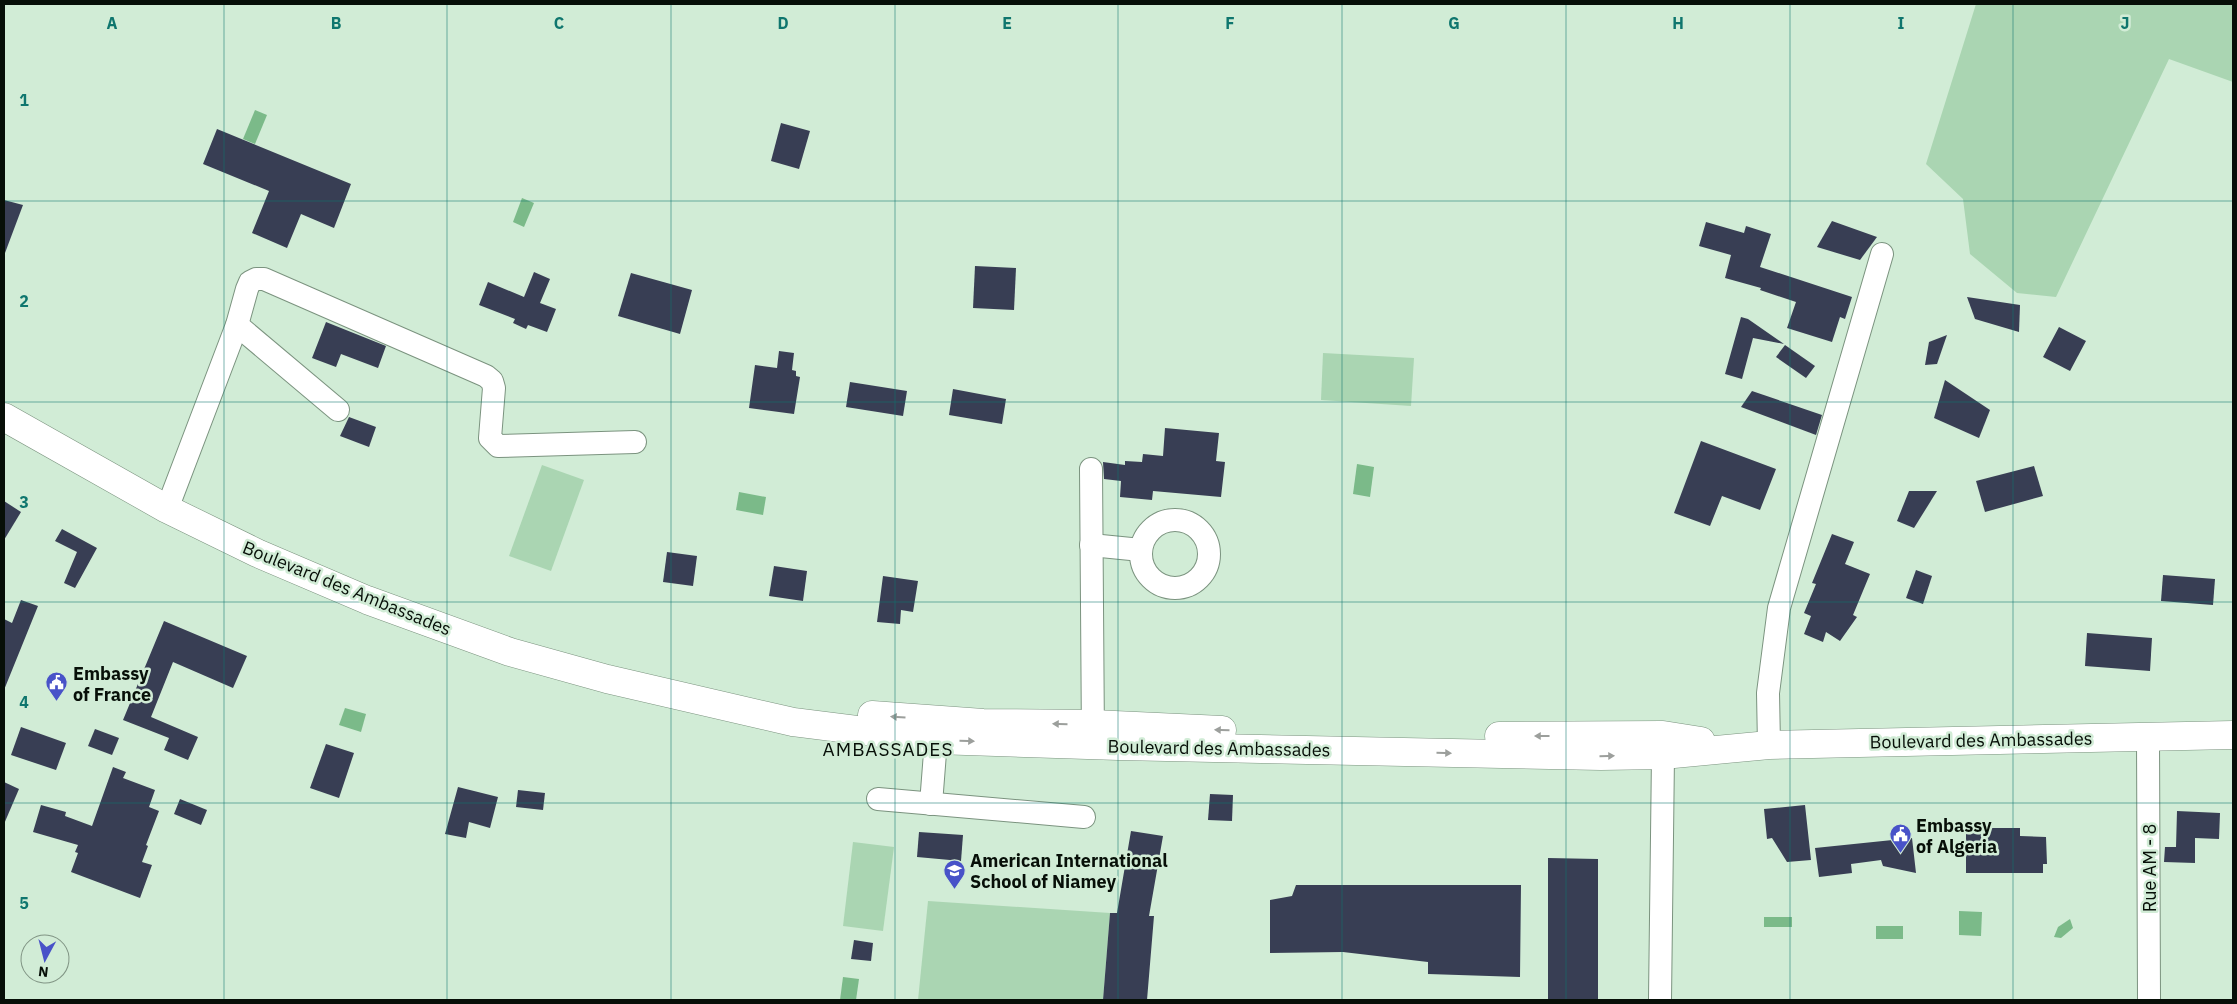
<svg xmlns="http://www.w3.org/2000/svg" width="2237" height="1004" viewBox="0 0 2237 1004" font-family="'IBM Plex Sans',sans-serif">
	<rect width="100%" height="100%" fill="#d1ecd6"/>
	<g fill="#aad5b2">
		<path d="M1976,4H2233V82L2169,59L2056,297L2017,293L1970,254L1963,199L1926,164Z"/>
		<path d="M1323,353L1414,358L1411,406L1321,400Z"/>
		<path d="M542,465L584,480L551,571L509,556Z"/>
		<path d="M853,842L894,847L883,931L843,926Z"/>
		<path d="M928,901L1110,913L1103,1000H918Z"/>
	</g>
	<g fill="#7bba89">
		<path d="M255,110L267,115L255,144L243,139Z"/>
		<path d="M522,198L534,203L524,227L513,222Z"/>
		<path d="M1357,464L1374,467L1370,497L1353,494Z"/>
		<path d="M739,492L766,497L763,515L736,510Z"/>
		<path d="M345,708L366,714L361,732L339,725Z"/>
		<path d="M1959,911L1982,912L1981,936L1959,935Z"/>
		<rect x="1764" y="917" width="28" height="10"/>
		<path d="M2070,919L2073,928L2061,938L2054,937L2058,927Z"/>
		<rect x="1876" y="926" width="27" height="13"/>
		<path d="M843,977L859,979L856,1000H840Z"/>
	</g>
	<g fill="#383e54">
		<path d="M781,123L810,131L799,169L771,161Z"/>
		<path d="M217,129L351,184L334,228L301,214L287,248L252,233L269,191L203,164Z"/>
		<path d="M4,200L23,205L5,253H4Z"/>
		<path d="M1832,221L1877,237L1860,260L1817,247Z"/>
		<path d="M1706,222L1744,233L1746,226L1771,234L1760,267L1852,297L1845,319L1840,317L1832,342L1787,328L1796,302L1760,290L1761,288L1725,278L1731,255L1699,246Z"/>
		<path d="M975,266L1016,268L1014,310L973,308Z"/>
		<path d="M534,272L550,279L540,303L556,309L547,332L528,325L526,329L513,323L515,319L479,305L488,282L524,297Z"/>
		<path d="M631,273L692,290L680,334L618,316Z"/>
		<path d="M1967,297L2020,305L2019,332L1975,319Z"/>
		<path d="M1741,317L1748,319L1784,344L1753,338L1742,379L1725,374Z"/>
		<path d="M326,322L386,346L378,368L341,354L336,367L312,358Z"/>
		<path d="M2059,327L2086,341L2070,371L2043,357Z"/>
		<path d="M1947,335L1937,364L1925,365L1929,342Z"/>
		<path d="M1785,345L1815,366L1806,378L1776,357Z"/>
		<path d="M779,351L794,353L792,370L796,371V376L800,377L794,414L749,408L755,365L777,368Z"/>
		<path d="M1945,380L1990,410L1979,438L1934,418Z"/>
		<path d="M850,382L907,391L903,416L846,407Z"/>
		<path d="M953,389L1006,399L1002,424L949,415Z"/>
		<path d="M1752,391L1822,415L1816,435L1741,407Z"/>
		<path d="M349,417L376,427L369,447L340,436Z"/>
		<path d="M1165,428L1219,433L1216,461L1225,462L1221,497L1153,491L1152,500L1120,497L1121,481L1104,479L1103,462L1125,465V461L1142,462L1143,454L1163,456Z"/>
		<path d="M1701,441L1776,469L1760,510L1722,496L1710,526L1674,513Z"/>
		<path d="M2034,466L2043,496L1985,512L1976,481Z"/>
		<path d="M1909,491H1937L1914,528L1897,521Z"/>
		<path d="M4,501L21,512L4,540Z"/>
		<path d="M62,529L97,548L75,588L64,583L77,552L55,541Z"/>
		<path d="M1832,534L1854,542L1845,564L1870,574L1853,615L1857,617L1840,641L1826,632L1823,642L1804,634L1811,616L1804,613L1816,584L1812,583Z"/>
		<path d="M667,552L697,556L693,586L663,582Z"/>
		<path d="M774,566L807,571L803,601L769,596Z"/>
		<path d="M1916,570L1932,576L1923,604L1906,598Z"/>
		<path d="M2163,575L2215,579L2213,605L2161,601Z"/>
		<path d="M883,576L918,581L913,612L901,610L900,624L877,622Z"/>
		<path d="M21,600L38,606L4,690V619L12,623Z"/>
		<path d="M164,621L247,656L233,688L173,662L151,717L198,737L188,760L164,750L169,738L123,720Z"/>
		<path d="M2087,633L2152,638L2150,671L2085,666Z"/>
		<path d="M21,727L66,743L56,770L11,755Z"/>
		<path d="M95,729L119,738L112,755L88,746Z"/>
		<path d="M326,744L354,753L339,798L310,788Z"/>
		<path d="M113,767L126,772L123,778L155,790L149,807L159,811L146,845L148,846L142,862L152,865L140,898L71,872L78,853L75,852L78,845L33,832L41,805L66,812L65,816L92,826Z"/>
		<path d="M4,782L19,789L4,824Z"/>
		<path d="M458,787L498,797L490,828L469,822L466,838L445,834Z"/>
		<path d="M518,790L545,793L543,810L516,807Z"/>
		<path d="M1210,794L1233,795L1232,821L1208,820Z"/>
		<path d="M180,799L207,810L201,825L174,814Z"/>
		<path d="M1805,805L1811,860L1787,862L1772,838L1767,839L1764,809Z"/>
		<path d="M2177,811L2220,813L2219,839L2195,838V863L2164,862L2165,847H2176Z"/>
		<path d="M1966,828H2020V836L2046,837L2047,864H2043V873H1966Z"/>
		<path d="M1131,831L1163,836L1149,916H1154L1147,1000H1103L1110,913H1117Z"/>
		<path d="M919,832L963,835L961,861L917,857Z"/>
		<path d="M1912,838L1916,873L1883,866L1881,860L1851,864L1852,873L1819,877L1815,848Z"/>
		<path d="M1548,858L1598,859V1000H1548Z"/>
		<path d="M1296,885H1521L1520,977L1428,974V962L1343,952L1270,953V900L1292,896Z"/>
		<path d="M854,940L873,943L871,961L851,959Z"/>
	</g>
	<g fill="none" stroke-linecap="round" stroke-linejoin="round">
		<defs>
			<g id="minor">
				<path d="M237,325L338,410"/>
				<path d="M1091,469L1093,741"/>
				<path d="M167,509L237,325L247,289L250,282L256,279H264L486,376L492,381L494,388L490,438L498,446L635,442"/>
				<circle cx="1175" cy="554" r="34"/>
				<path d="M1091,545L1141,550"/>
				<path d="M2148,737L2149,1000"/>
				<path d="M1769,745L1768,693L1779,608L1882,254"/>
				<path d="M878,799L1084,817"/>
				<path d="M931,804L936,740"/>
				<path d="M1660,1000L1663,755"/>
			</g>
			<g id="major">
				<path d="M4,417L167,509L257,553L367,600L510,652L607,679L793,722L936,740L1119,746L1601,756L1663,755L1769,745L2233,735"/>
				<path d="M872,715L983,723L1093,724L1222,730"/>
				<path d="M1499,736L1663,735L1701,741"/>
			</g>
		</defs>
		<use href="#minor" stroke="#7b937f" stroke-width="24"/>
		<use href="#major" stroke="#7b937f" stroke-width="29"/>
		<use href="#minor" stroke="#fff" stroke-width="22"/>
		<use href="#major" stroke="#fff" stroke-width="28"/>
	</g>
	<defs><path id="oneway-solid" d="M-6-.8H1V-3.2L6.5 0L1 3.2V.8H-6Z" transform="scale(1.25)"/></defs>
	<g fill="#9c9f9c">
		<use href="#oneway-solid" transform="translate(898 717) rotate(-176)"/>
		<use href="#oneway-solid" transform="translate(1060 724) rotate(-179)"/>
		<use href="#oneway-solid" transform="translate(1222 730) rotate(-178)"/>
		<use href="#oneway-solid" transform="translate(1542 736) rotate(-180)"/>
		<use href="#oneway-solid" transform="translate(967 741) rotate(2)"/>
		<use href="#oneway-solid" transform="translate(1444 753) rotate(1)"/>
		<use href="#oneway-solid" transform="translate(1607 756) rotate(-1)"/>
	</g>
	<path fill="none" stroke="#0f766e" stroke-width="1" stroke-opacity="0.55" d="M224,4V1000M447,4V1000M671,4V1000M895,4V1000M1118,4V1000M1342,4V1000M1566,4V1000M1790,4V1000M2013,4V1000M4,201H2233M4,402H2233M4,602H2233M4,803H2233"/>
	<defs>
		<symbol id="civic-pin" viewBox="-11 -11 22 30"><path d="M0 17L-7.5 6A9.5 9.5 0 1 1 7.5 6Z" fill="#4852c8" stroke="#d1ecd6"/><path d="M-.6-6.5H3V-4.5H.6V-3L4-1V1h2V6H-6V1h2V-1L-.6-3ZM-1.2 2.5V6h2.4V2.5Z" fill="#fff"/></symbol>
		<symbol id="school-pin" viewBox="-11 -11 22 30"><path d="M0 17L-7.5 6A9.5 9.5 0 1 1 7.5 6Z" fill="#4852c8" stroke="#d1ecd6"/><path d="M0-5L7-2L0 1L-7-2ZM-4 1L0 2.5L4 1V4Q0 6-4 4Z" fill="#fff"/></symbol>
	</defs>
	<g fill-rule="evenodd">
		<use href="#civic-pin" x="44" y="670" width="25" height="34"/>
		<use href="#civic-pin" x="1888" y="822" width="25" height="34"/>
		<use href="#school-pin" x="942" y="858" width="25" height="34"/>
	</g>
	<g text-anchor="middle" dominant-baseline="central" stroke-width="5" stroke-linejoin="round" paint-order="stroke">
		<g font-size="18" fill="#070f08" stroke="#d1ecd6">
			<text transform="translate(347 588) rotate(22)">Boulevard des Ambassades</text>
			<text transform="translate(1981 740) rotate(-1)">Boulevard des Ambassades</text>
			<text transform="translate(1219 748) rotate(1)">Boulevard des Ambassades</text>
			<text transform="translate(2149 868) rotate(-90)">Rue AM - 8</text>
		</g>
		<g font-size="18" font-weight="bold" fill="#070f08" stroke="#d1ecd6" text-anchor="start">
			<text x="73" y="673">Embassy<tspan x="73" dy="21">of France</tspan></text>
			<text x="1916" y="825">Embassy<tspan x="1916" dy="21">of Algeria</tspan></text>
			<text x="970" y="860">American International<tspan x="970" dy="21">School of Niamey</tspan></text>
		</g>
		<g font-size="19" letter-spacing="1" fill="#070f08" stroke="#d1ecd6">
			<text x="888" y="749">AMBASSADES</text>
		</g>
	</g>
	<g font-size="16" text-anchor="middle" font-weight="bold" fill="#0f766e" stroke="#d1ecd6" stroke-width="5" stroke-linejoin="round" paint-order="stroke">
		<text x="112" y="29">A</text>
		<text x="336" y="29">B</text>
		<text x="559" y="29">C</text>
		<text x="783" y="29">D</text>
		<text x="1007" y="29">E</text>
		<text x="1230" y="29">F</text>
		<text x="1454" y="29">G</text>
		<text x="1678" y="29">H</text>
		<text x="1901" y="29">I</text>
		<text x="2125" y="29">J</text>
		<text x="24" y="106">1</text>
		<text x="24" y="307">2</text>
		<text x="24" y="508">3</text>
		<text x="24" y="708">4</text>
		<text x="24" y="909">5</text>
	</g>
	<rect width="2237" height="1004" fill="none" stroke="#070f08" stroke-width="10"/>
	<g transform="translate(45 959) rotate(187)"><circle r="24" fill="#d1ecd6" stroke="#809484"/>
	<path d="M0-4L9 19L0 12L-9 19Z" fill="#4852c8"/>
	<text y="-8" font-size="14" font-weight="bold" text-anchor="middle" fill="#070f08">N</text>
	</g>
</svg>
